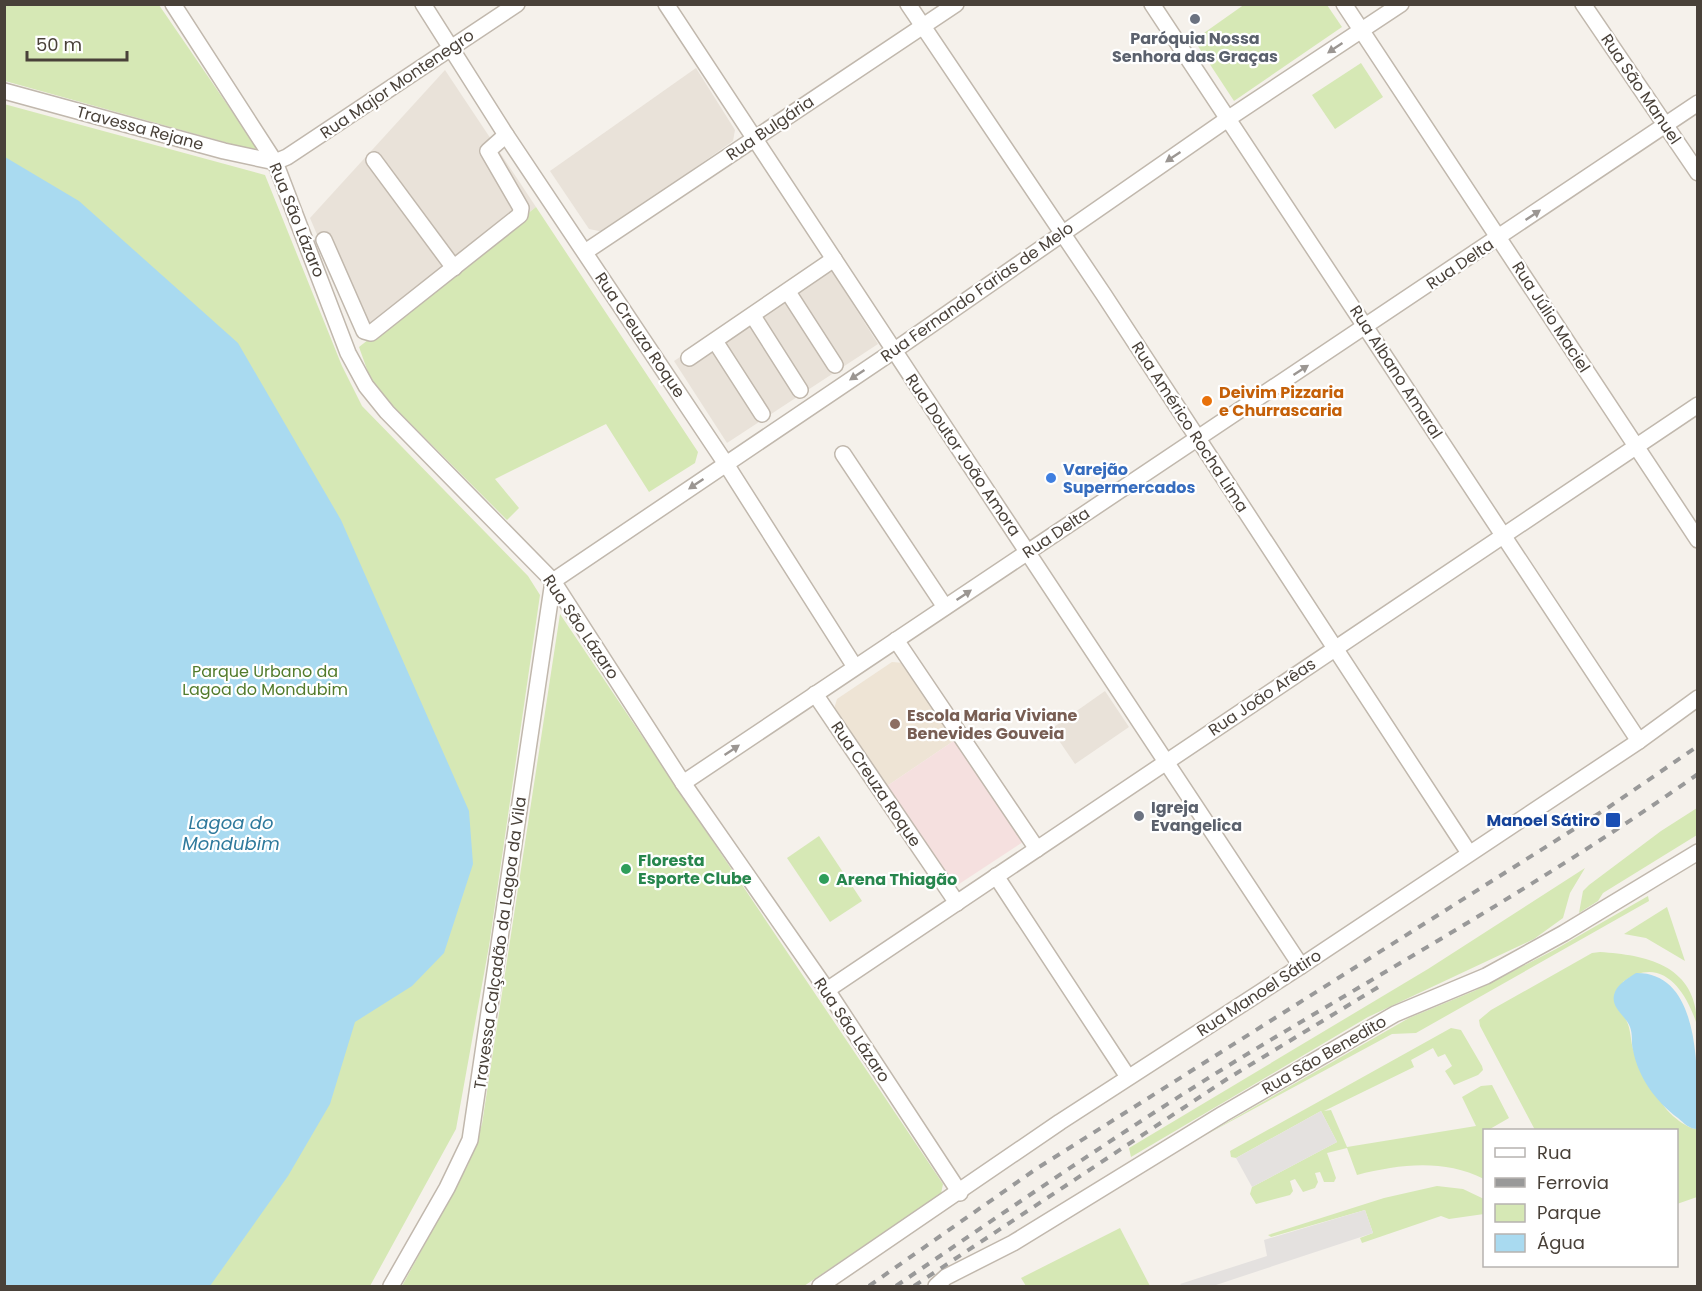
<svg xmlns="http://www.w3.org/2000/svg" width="1702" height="1291" viewBox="0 0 1702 1291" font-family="Poppins,sans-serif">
	<rect width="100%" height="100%" fill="#f5f1eb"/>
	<g fill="#e9e2d9">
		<path d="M696,68L735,130L733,141L604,232L589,229L550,171Z"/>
		<path d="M445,70L536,207L369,339L358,332L310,218Z"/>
		<path d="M825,260L878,344L727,443L674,361Z"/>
		<path d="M1105,691L1129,727L1075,764L1051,729Z"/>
	</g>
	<path fill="#eee4d5" d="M892,662L904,663L955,740L887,786L834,709L837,699Z"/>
	<path fill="#f5e0df" d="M955,740L1023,842L956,886L887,786Z"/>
	<g fill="#d6e8b5">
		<path d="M1245,4L1327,5L1342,27L1234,101L1194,40Z"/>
		<path d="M4,5H159L257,148L253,150L5,81Z"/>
		<path d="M1361,63L1383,97L1335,129L1312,95Z"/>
		<path d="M4,104L265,175L342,366L362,406L528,576L540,595L489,946L456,1129L370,1286H5Z"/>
		<path d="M536,207L698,452L695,463L649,492L606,424L495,479L519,508L507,520L385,398L370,378L359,347Z"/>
		<path d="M560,614L943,1184L941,1194L804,1286H402L468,1165L482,1124Z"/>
		<path d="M1697,808V835L1603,893L1598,901L1579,913L1583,891L1589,885L1661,831Z"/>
		<path d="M819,836L862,901L830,922L787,858Z"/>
		<path d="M1585,868L1570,893L1563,918L1534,939L1368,1017L1131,1157L1129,1148L1428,969Z"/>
		<path d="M1648,896L1649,901L1416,1033L1392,1034L1200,1138L1409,1018L1474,991L1556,949Z"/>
		<path d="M1667,907L1685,961L1646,938L1624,934Z"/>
		<path d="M1600,952C1648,955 1697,966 1697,1025C1686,990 1661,954 1623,982L1619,1011C1632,1023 1629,1034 1633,1049C1635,1058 1660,1102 1667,1110C1673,1117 1688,1129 1697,1129V1197L1677,1204L1676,1130H1535L1480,1026L1479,1020L1491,1010L1592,953Z"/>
		<path d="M1451,1028L1461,1030L1482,1066L1483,1070L1478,1075L1454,1085L1445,1071L1452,1066L1445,1054L1438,1057L1433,1048L1411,1060L1414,1067L1324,1111L1331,1110L1347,1147L1476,1126L1462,1097L1481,1086L1492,1085L1509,1118L1483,1133L1484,1179C1443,1159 1401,1164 1357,1175L1347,1148L1327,1153L1336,1178L1334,1182H1324L1320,1172L1315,1173L1318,1182L1315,1188L1303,1192L1295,1179L1290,1181L1293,1191L1290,1195L1256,1204L1250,1194L1252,1187L1337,1142L1321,1111L1236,1158L1231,1157L1230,1151Z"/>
		<path d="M1437,1186L1463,1189L1484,1199V1214L1449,1219L1441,1216L1362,1243L1360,1238L1373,1233L1365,1210L1271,1237L1268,1235L1384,1198Z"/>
		<path d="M1120,1228L1150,1286H1026L1021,1278Z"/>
	</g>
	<g fill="#e4e1df">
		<path d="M1321,1111L1337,1142L1252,1187L1236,1158Z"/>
		<path d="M1365,1210L1373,1233L1213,1286H1182L1180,1284L1267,1256L1264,1240Z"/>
	</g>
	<g fill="#a9daf0">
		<path d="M5,157L79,201L238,343L341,520L469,811L473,864L444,953L412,986L355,1022L330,1104L288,1176L210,1286H5Z"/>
		<path d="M1636,973C1702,972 1698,1074 1697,1129C1689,1129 1684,1123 1678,1118C1656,1102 1638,1077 1633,1050C1631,1042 1633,1035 1630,1027C1626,1016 1611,1008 1614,995C1616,985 1628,978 1636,973Z"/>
	</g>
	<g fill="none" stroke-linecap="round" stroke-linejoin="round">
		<defs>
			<g id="street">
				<path d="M173,4L275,162L348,353L366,386L387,412L553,581L683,783L827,990L960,1193"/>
				<path d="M423,4L506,135L726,464L855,667"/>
				<path d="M666,4C877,325 1089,646 1301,966"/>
				<path d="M908,4L1104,295L1469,853"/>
				<path d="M1152,4L1639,741"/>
				<path d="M1344,4L1698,540"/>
				<path d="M1583,4L1698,173"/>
				<path d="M4,91L224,151L275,162"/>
				<path d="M374,160L454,268"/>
				<path d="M275,162L287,157L517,4"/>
				<path d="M324,240L364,331L371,333L520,215L521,208L488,151L506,135"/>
				<path d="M585,252L956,4"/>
				<path d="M788,292L835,365"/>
				<path d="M753,316L800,390"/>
				<path d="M715,341L762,414"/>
				<path d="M689,358L834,259"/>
				<path d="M843,454L945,607"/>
				<path d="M553,581L892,352L1229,118L1401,4"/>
				<path d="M896,640L1037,849"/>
				<path d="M815,694L957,903"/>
				<path d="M683,783L1698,103"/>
				<path d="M996,876L1128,1077"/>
				<path d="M827,990L1698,405"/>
				<path d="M391,1286L447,1188L470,1140L553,581"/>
				<path d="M820,1286L1060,1122L1301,966L1639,741L1698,698"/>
				<path d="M936,1286L946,1277L1013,1243L1223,1114L1395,1014L1486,976L1564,933L1698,852"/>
			</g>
		</defs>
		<use href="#street" stroke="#c1b8ad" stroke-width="18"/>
		<use href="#street" stroke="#fff" stroke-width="15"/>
		<g stroke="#999" stroke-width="4" stroke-dasharray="8 8" stroke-linecap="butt">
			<path d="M869,1286L1036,1169L1609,807L1698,746"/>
			<path d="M896,1286C1009,1209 1122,1131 1239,1059C1393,966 1551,878 1698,774"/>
			<path d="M914,1286L1227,1079L1380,986"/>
		</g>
	</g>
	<defs><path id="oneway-solid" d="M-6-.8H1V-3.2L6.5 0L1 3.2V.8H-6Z" transform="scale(1.5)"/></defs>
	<g fill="#9b9692">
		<use href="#oneway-solid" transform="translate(1335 48) rotate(146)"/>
		<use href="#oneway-solid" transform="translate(1173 157) rotate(146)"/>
		<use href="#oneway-solid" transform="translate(1533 215) rotate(-34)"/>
		<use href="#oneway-solid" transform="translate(1301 370) rotate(-33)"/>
		<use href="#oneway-solid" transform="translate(857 375) rotate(146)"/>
		<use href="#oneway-solid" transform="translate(696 484) rotate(146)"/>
		<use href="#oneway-solid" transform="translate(964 595) rotate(-34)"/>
		<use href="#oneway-solid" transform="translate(732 750) rotate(-34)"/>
	</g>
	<g fill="#6b7280" stroke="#fff" stroke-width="2">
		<circle cx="1195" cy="19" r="6"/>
		<circle cx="1139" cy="816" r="6"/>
	</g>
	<circle fill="#e8710a" stroke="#fff" stroke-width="2" cx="1207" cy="401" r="6"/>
	<circle fill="#3f7fe0" stroke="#fff" stroke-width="2" cx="1051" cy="478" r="6"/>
	<circle fill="#8d6e63" stroke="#fff" stroke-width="2" cx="895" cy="724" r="6"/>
	<rect fill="#1a4fb4" stroke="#fff" stroke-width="2" x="1605" y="812" width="16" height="16" rx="3"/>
	<g fill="#2e9e5b" stroke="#fff" stroke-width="2">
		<circle cx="626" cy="869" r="6"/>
		<circle cx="824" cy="879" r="6"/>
	</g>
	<g text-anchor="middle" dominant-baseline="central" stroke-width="4.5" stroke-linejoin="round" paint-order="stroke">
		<g font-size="16" font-weight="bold" fill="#5b616d" stroke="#fff">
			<text x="1195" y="38">Paróquia Nossa<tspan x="1195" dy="18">Senhora das Graças</tspan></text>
			<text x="1151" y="807" text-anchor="start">Igreja<tspan x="1151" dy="18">Evangelica</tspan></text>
		</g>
		<g font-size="16" fill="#494139" stroke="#fff">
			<text transform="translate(397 84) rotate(-34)">Rua Major Montenegro</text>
			<text transform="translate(1641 89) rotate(56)">Rua São Manuel</text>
			<text transform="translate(140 128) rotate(15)">Travessa Rejane</text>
			<text transform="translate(770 128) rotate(-34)">Rua Bulgária</text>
			<text transform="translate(297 220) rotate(68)">Rua São Lázaro</text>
			<text transform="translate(1460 264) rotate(-34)">Rua Delta</text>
			<text transform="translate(977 292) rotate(-35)">Rua Fernando Farias de Melo</text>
			<text transform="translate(1551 317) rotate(57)">Rua Júlio Maciel</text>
			<text transform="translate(640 335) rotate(56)">Rua Creuza Roque</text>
			<text transform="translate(1396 372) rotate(57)">Rua Albano Amaral</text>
			<text transform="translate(1190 427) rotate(57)">Rua Américo Rocha Lima</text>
			<text transform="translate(963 455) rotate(56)">Rua Doutor João Amora</text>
			<text transform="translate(1056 533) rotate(-34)">Rua Delta</text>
			<text transform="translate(581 627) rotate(56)">Rua São Lázaro</text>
			<text transform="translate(1262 697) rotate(-34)">Rua João Arêas</text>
			<text transform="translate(876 784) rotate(56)">Rua Creuza Roque</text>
			<text transform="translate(500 943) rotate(-82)">Travessa Calçadão da Lagoa da Vila</text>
			<text transform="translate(1259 993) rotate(-33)">Rua Manoel Sátiro</text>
			<text transform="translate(852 1030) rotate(56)">Rua São Lázaro</text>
			<text transform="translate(1324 1055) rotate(-30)">Rua São Benedito</text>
		</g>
		<g font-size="16" font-weight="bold" fill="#c56008" stroke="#fff" text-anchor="start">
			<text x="1219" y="392">Deivim Pizzaria<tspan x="1219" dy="18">e Churrascaria</tspan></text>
		</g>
		<g font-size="16" font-weight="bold" fill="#366cbe" stroke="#fff" text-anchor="start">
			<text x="1063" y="469">Varejão<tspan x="1063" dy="18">Supermercados</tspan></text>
		</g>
		<g font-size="16" fill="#527b2c" stroke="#fff">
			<text x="265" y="671">Parque Urbano da<tspan x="265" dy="18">Lagoa do Mondubim</tspan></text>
		</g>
		<g font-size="16" font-weight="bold" fill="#785e54" stroke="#fff" text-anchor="start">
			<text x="907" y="715">Escola Maria Viviane<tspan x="907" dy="18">Benevides Gouveia</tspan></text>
		</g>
		<g font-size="16" font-weight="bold" fill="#164399" stroke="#fff" text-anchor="end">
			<text x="1600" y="820">Manoel Sátiro</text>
		</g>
		<g font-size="16" font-weight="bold" fill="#27864d" stroke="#fff" text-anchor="start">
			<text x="638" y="860">Floresta<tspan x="638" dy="18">Esporte Clube</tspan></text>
			<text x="836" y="879">Arena Thiagão</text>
		</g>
		<g font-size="18" font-style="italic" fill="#2e799c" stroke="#fff">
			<text x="231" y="822">Lagoa do<tspan x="231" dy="21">Mondubim</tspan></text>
		</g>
	</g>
	<rect width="1702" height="1291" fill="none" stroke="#494139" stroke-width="12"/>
	<rect x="1483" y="1129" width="195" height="138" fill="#ffffff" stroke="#b6b3b0" stroke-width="1.5"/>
	<rect x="1495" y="1148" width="30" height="9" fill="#ffffff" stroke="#b6b3b0" stroke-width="1.5"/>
	<text x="1537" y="1159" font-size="18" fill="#494139">Rua</text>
	<rect x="1495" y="1178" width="30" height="9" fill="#999999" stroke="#b6b3b0" stroke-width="1.5"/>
	<text x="1537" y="1189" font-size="18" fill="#494139">Ferrovia</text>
	<rect x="1495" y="1204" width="30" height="18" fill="#d6e8b5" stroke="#b6b3b0" stroke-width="1.5"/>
	<text x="1537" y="1219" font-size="18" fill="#494139">Parque</text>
	<rect x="1495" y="1234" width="30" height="18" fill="#a9daf0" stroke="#b6b3b0" stroke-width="1.5"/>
	<text x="1537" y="1249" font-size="18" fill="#494139">Água</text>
	<path d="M27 51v9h100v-9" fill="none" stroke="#494139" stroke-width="3"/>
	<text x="36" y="51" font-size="18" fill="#494139" stroke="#ffffff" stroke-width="4.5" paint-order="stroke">50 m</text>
</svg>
